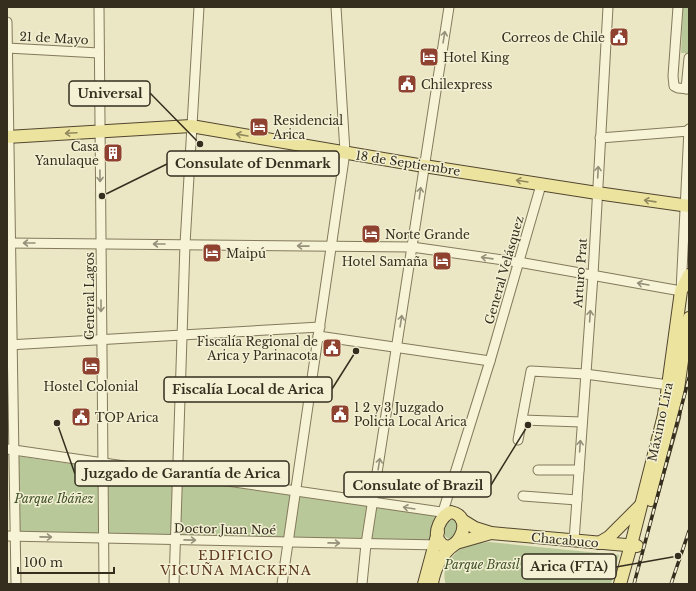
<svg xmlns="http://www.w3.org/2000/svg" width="696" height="591" viewBox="0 0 696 591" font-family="'Libre Baskerville',serif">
	<rect width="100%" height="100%" fill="#ebe7c4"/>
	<g fill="#b9c899">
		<path d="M683,7H689V53H681Z"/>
		<path d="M17,456L434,516L436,518L431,539L428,541L20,532Z"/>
		<path d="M455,519L459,523L455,537L450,540L445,536V528L449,521Z"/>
		<path d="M489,542L619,555L611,584H446C439,569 456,548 470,544C476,543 483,543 489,542Z"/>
	</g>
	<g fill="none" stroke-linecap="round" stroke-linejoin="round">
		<defs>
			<g id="minor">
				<path d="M99,7L104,584"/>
				<path d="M678,7L673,76L674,86L678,88L689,89"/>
				<path d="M7,22L16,584"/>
				<path d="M7,48L99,53"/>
				<path d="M686,89L689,58"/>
				<path d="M600,138L689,131"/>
				<path d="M7,243L412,247L524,263L681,291L689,129"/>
				<path d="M318,336L490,361"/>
				<path d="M8,345L320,327"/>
				<path d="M522,420L582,422"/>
				<path d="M518,440L531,371L585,374L669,385"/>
				<path d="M7,449L448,513"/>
				<path d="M538,470H579"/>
				<path d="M523,496L577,500"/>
				<path d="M441,518L490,361L541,185"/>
				<path d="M7,536L440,545"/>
				<path d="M574,541L593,275L608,7"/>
				<path d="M174,584L185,244L199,7"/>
				<path d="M282,584L345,152L336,7"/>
				<path d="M362,584L366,544L449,7"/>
			</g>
			<g id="major">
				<path d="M7,137L191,126L424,166L597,193L689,206"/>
				<path d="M651,500L674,417L686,333L689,318"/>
				<path d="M451,512C479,518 452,562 439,541C433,532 441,516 451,512Z"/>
				<path d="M462,520L475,528L491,533L637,546"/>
				<path d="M456,543L491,533"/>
				<path d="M599,543L609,537L640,506"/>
				<path d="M432,583C435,567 442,553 455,544"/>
				<path d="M424,584L438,532"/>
				<path d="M620,584L631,545L664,415L681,291L689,275"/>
			</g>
		</defs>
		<use href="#minor" stroke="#84795c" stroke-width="11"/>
		<use href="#major" stroke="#524630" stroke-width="14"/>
		<use href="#minor" stroke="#f6f3d6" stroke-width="9"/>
		<use href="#major" stroke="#ece39e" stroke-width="12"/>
		<defs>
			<g id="rail">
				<path d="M634,584L689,378"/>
				<path d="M671,584L689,531"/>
			</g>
		</defs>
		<use href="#rail" stroke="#352e1f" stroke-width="3.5"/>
		<use href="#rail" stroke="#f3f0d3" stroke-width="2" stroke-dasharray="6" stroke-linecap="butt"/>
	</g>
	<defs><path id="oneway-shaft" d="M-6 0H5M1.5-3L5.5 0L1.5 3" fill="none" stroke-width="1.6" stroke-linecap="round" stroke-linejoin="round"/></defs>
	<g stroke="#96907a">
		<use href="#oneway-shaft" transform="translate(444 37) rotate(-81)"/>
		<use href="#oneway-shaft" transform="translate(598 172) rotate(-87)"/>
		<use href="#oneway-shaft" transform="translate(100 176) rotate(89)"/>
		<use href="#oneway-shaft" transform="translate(420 193) rotate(-82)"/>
		<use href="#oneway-shaft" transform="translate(29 243) rotate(-180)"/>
		<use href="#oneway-shaft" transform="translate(159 244) rotate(-180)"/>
		<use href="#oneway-shaft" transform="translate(303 246) rotate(-179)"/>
		<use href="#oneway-shaft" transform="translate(487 258) rotate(-172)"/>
		<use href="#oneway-shaft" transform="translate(643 284) rotate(-170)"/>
		<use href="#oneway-shaft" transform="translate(101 306) rotate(90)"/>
		<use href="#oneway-shaft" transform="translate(590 316) rotate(-86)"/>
		<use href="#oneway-shaft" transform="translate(401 321) rotate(-81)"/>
		<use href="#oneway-shaft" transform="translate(580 446) rotate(-86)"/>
		<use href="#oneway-shaft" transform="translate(379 464) rotate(-81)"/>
		<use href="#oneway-shaft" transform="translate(409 508) rotate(-171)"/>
		<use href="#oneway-shaft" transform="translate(46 537) rotate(1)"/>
		<use href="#oneway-shaft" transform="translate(190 540) rotate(1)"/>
		<use href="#oneway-shaft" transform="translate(334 543) rotate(1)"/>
	</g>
	<g stroke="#90885e">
		<use href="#oneway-shaft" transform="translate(71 133) rotate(177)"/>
		<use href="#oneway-shaft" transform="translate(242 135) rotate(-170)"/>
		<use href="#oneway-shaft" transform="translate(522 181) rotate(-171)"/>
		<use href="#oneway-shaft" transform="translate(650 201) rotate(-172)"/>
	</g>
	<defs>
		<symbol id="civic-square" viewBox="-11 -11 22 22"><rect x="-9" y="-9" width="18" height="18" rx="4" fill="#8f4230" stroke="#f3f0d3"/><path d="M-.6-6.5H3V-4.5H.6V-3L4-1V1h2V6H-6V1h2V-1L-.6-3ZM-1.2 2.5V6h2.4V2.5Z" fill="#fff"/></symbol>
		<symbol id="hotel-square" viewBox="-11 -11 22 22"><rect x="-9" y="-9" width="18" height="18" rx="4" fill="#8f4230" stroke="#f3f0d3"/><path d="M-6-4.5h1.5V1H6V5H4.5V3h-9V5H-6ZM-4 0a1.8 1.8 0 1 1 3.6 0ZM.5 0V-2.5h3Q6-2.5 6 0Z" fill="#fff"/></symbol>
		<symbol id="building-square" viewBox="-11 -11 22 22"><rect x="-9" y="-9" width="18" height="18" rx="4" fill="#8f4230" stroke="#f3f0d3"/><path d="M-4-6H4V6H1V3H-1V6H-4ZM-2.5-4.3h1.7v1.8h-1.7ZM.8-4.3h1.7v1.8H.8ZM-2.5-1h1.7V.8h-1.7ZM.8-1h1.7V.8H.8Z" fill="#fff"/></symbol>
	</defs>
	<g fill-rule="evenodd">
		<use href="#civic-square" x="608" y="26" width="22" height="22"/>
		<use href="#hotel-square" x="418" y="46" width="22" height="22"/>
		<use href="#civic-square" x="396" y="73" width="22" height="22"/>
		<use href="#hotel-square" x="248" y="116" width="22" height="22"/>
		<use href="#building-square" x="102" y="142" width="22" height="22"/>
		<use href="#hotel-square" x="360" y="223" width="22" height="22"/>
		<use href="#hotel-square" x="201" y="242" width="22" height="22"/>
		<use href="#hotel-square" x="431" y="250" width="22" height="22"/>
		<use href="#civic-square" x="321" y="337" width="22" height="22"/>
		<use href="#hotel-square" x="80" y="355" width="22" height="22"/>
		<use href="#civic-square" x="329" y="403" width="22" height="22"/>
		<use href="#civic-square" x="70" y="406" width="22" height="22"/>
	</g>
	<g text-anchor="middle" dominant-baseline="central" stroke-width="3" stroke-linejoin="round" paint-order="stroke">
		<g font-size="12" fill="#352e1f" stroke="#f3f0d3" text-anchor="start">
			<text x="605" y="37" text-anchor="end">Correos de Chile</text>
			<text x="443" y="57">Hotel King</text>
			<text x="421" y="84">Chilexpress</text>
			<text x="273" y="120">Residencial<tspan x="273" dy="14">Arica</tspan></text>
			<text x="99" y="146" text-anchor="end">Casa<tspan x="99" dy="14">Yanulaque</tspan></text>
			<text x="385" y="234">Norte Grande</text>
			<text x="226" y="253">Maipú</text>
			<text x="428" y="261" text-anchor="end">Hotel Samaña</text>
			<text x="318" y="341" text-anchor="end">Fiscalía Regional de<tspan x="318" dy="14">Arica y Parinacota</tspan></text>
			<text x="91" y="386" text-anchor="middle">Hostel Colonial</text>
			<text x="354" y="407">1 2 y 3 Juzgado<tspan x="354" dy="14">Policia Local Arica</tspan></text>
			<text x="95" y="417">TOP Arica</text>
		</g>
		<g font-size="12" fill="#352e1f" stroke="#f3f0d3">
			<text transform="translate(54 38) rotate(3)">21 de Mayo</text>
			<text transform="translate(408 163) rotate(9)">18 de Septiembre</text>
			<text transform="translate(504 270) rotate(-74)">General Velásquez</text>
			<text transform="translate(580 273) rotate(-86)">Arturo Prat</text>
			<text transform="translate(89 296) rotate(-90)">General Lagos</text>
			<text transform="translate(660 422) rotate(-78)">Máximo Lira</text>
			<text transform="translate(225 529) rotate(1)">Doctor Juan Noé</text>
			<text transform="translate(565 540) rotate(5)">Chacabuco</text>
		</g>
		<g font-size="12" font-style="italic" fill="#3e5027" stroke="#f3f0d3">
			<text x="54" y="498">Parque Ibáñez</text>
			<text x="482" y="564">Parque Brasil</text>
		</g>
		<g font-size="13" letter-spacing="1" fill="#5f3a21" stroke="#f3f0d3">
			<text x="236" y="555">EDIFICIO<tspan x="236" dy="15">VICUÑA MACKENA</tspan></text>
		</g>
	</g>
	<path fill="none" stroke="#352e1f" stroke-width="1.5" d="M200 144L150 93M102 196L167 164M356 351L332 389M57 423L75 474M528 425L491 485M678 556L616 567"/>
	<g fill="#352e1f" stroke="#f3f0d3" stroke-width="1.5">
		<circle cx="200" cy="144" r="4"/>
		<circle cx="102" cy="196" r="4"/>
		<circle cx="356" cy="351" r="4"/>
		<circle cx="57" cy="423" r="4"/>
		<circle cx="528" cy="425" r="4"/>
		<circle cx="678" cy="556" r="4"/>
	</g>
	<g fill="#f3f0d3" stroke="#352e1f" stroke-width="1.5">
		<rect x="69" y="81" width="81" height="25" rx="4"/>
		<rect x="167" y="151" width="172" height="25" rx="4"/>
		<rect x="164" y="377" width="168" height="25" rx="4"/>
		<rect x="75" y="461" width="214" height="25" rx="4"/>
		<rect x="344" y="472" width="147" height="25" rx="4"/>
		<rect x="522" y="554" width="94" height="25" rx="4"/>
	</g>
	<g font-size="13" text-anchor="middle" font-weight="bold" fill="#352e1f">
		<text x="110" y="98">Universal</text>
		<text x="253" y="168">Consulate of Denmark</text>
		<text x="248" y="394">Fiscalía Local de Arica</text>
		<text x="182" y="478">Juzgado de Garantía de Arica</text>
		<text x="418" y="490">Consulate of Brazil</text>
		<text x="569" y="571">Arica (FTA)</text>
	</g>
	<rect width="696" height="591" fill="none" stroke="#352e1f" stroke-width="16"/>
	<path d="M18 567v6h96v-6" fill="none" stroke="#352e1f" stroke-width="2"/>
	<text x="24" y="567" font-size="12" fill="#352e1f" stroke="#f3f0d3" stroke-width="3" paint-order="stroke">100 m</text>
</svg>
